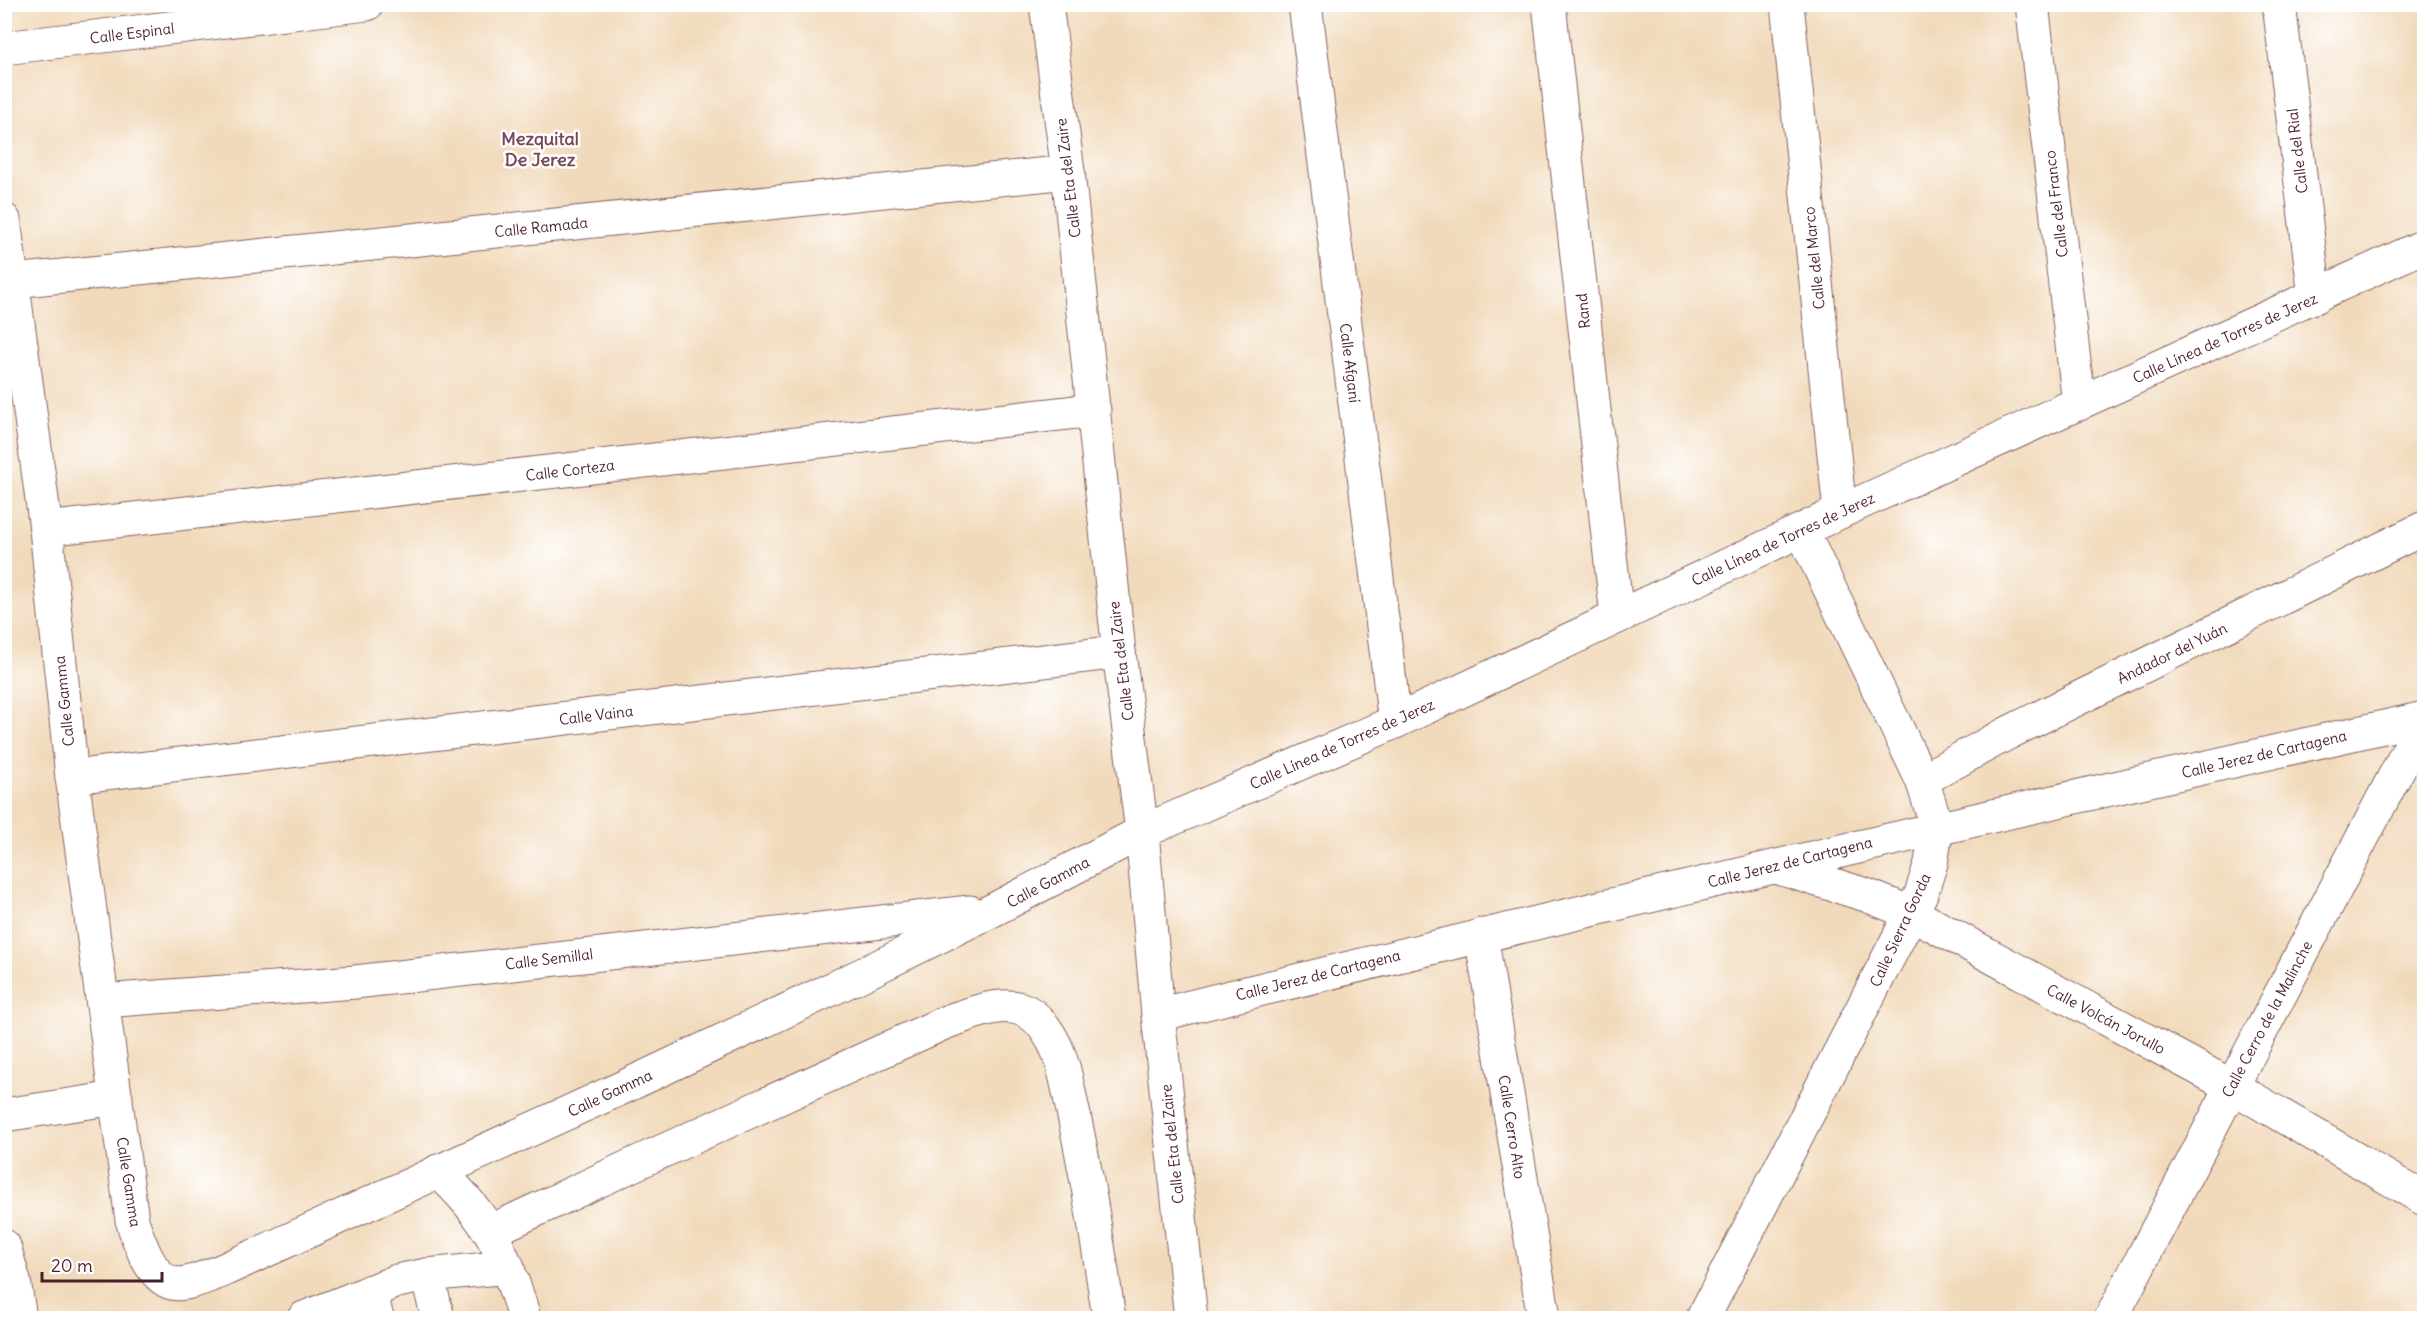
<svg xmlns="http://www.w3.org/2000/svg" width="2429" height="1323" viewBox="0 0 2429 1323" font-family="Delius,sans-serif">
	<rect width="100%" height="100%" fill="#fff"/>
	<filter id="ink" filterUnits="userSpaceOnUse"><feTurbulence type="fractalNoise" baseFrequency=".0167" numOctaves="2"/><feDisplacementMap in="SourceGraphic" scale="12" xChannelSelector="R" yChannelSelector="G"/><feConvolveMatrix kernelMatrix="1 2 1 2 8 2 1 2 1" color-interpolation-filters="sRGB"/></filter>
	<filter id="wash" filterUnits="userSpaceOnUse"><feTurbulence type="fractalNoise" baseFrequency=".008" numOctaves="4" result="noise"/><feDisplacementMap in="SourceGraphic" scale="24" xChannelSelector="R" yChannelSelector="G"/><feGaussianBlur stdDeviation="1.35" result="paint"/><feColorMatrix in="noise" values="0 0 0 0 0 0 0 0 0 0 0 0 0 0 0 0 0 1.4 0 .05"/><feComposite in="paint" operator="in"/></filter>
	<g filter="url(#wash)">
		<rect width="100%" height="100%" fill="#f1dabb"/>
	</g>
	<g filter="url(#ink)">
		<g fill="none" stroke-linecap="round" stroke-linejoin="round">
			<defs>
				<g id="minor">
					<path d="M1046,4L1068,172L1119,652L1142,832L1158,1015L1191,1318"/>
					<path d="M1305,4L1395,722"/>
					<path d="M1549,4L1617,617"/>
					<path d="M1787,4L1840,512"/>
					<path d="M2032,4L2079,404"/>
					<path d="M2279,4L2315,297"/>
					<path d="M4,48L367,4"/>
					<path d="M4,220L46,529L72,777L132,1220C138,1239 150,1277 172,1283C186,1287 206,1276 219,1272L626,1086L855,978L995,909L1142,832L1395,722L1840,512L2424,246"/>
					<path d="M14,281L1068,172"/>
					<path d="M46,529L1094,410"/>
					<path d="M72,777L1119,652"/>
					<path d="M1922,780L2008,733L2424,528"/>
					<path d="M1776,867L1866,895L1911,913L2231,1086L2424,1199"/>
					<path d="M1481,935L1544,1318"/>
					<path d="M103,1001L355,982L970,912"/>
					<path d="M1158,1015C1579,910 2001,813 2424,718"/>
					<path d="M4,1115L116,1098"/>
					<path d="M438,1171C488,1217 506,1254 524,1318"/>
					<path d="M491,1231L641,1161L946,1022C969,1015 997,1001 1021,1009C1036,1014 1046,1028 1053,1041C1064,1061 1068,1089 1073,1111C1088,1180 1099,1249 1109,1318"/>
					<path d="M4,1246L14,1281L20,1318"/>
					<path d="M427,1275L508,1267"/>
					<path d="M370,1291L377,1318"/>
					<path d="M304,1318L397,1281L427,1275L438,1318"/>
					<path d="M1703,1318L1921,894L1931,863L1937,827L1922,780L1802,531"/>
					<path d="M2111,1318L2424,720"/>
				</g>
			</defs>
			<use href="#minor" stroke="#84605d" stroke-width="35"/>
			<use href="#minor" stroke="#fff" stroke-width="33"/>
		</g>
	</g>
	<g text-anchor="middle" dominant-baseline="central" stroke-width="5" stroke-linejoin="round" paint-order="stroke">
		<g font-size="15" fill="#4a1f2b" stroke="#fff">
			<text transform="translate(132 33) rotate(-7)">Calle Espinal</text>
			<text transform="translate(2297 151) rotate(-97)">Calle del Rial</text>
			<text transform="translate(1068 178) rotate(-97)">Calle Eta del Zaire</text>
			<text transform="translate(2056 204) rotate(-97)">Calle del Franco</text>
			<text transform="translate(541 227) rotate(-6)">Calle Ramada</text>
			<text transform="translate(1814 258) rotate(-96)">Calle del Marco</text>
			<text transform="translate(1583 311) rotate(-96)">Rand</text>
			<text transform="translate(2225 338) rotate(-24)">Calle Línea de Torres de Jerez</text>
			<text transform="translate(1350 363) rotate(83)">Calle Afganí</text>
			<text transform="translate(570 470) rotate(-7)">Calle Corteza</text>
			<text transform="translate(1783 539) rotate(-25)">Calle Línea de Torres de Jerez</text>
			<text transform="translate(2172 653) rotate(-26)">Andador del Yuán</text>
			<text transform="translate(1121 661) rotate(-97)">Calle Eta del Zaire</text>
			<text transform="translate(64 701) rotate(-96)">Calle Gamma</text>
			<text transform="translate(596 715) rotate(-7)">Calle Vaina</text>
			<text transform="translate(1342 744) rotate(-24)">Calle Línea de Torres de Jerez</text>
			<text transform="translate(2264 754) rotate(-13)">Calle Jerez de Cartagena</text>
			<text transform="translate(1790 862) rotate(-14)">Calle Jerez de Cartagena</text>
			<text transform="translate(1048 882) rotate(-28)">Calle Gamma</text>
			<text transform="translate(1900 930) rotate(-65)">Calle Sierra Gorda</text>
			<text transform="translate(549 959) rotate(-7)">Calle Semillal</text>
			<text transform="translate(1318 975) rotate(-14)">Calle Jerez de Cartagena</text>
			<text transform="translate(2106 1019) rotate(28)">Calle Volcán Jorullo</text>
			<text transform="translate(2267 1019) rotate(-62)">Calle Cerro de la Malinche</text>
			<text transform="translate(610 1093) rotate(-25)">Calle Gamma</text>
			<text transform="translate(1512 1127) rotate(81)">Calle Cerro Alto</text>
			<text transform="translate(1172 1144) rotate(-96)">Calle Eta del Zaire</text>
			<text transform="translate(129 1182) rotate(81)">Calle Gamma</text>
		</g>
		<g font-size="18" font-weight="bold" fill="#774859" stroke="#fff">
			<text x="540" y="138">Mezquital<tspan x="540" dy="21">De Jerez</tspan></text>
		</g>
	</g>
	<rect width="2429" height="1323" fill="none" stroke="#fff" stroke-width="24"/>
	<path d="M42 1272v9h120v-9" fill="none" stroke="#4a1f2b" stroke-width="3"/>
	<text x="51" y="1272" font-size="18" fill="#4a1f2b" stroke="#ffffff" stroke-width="4.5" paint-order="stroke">20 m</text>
</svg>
